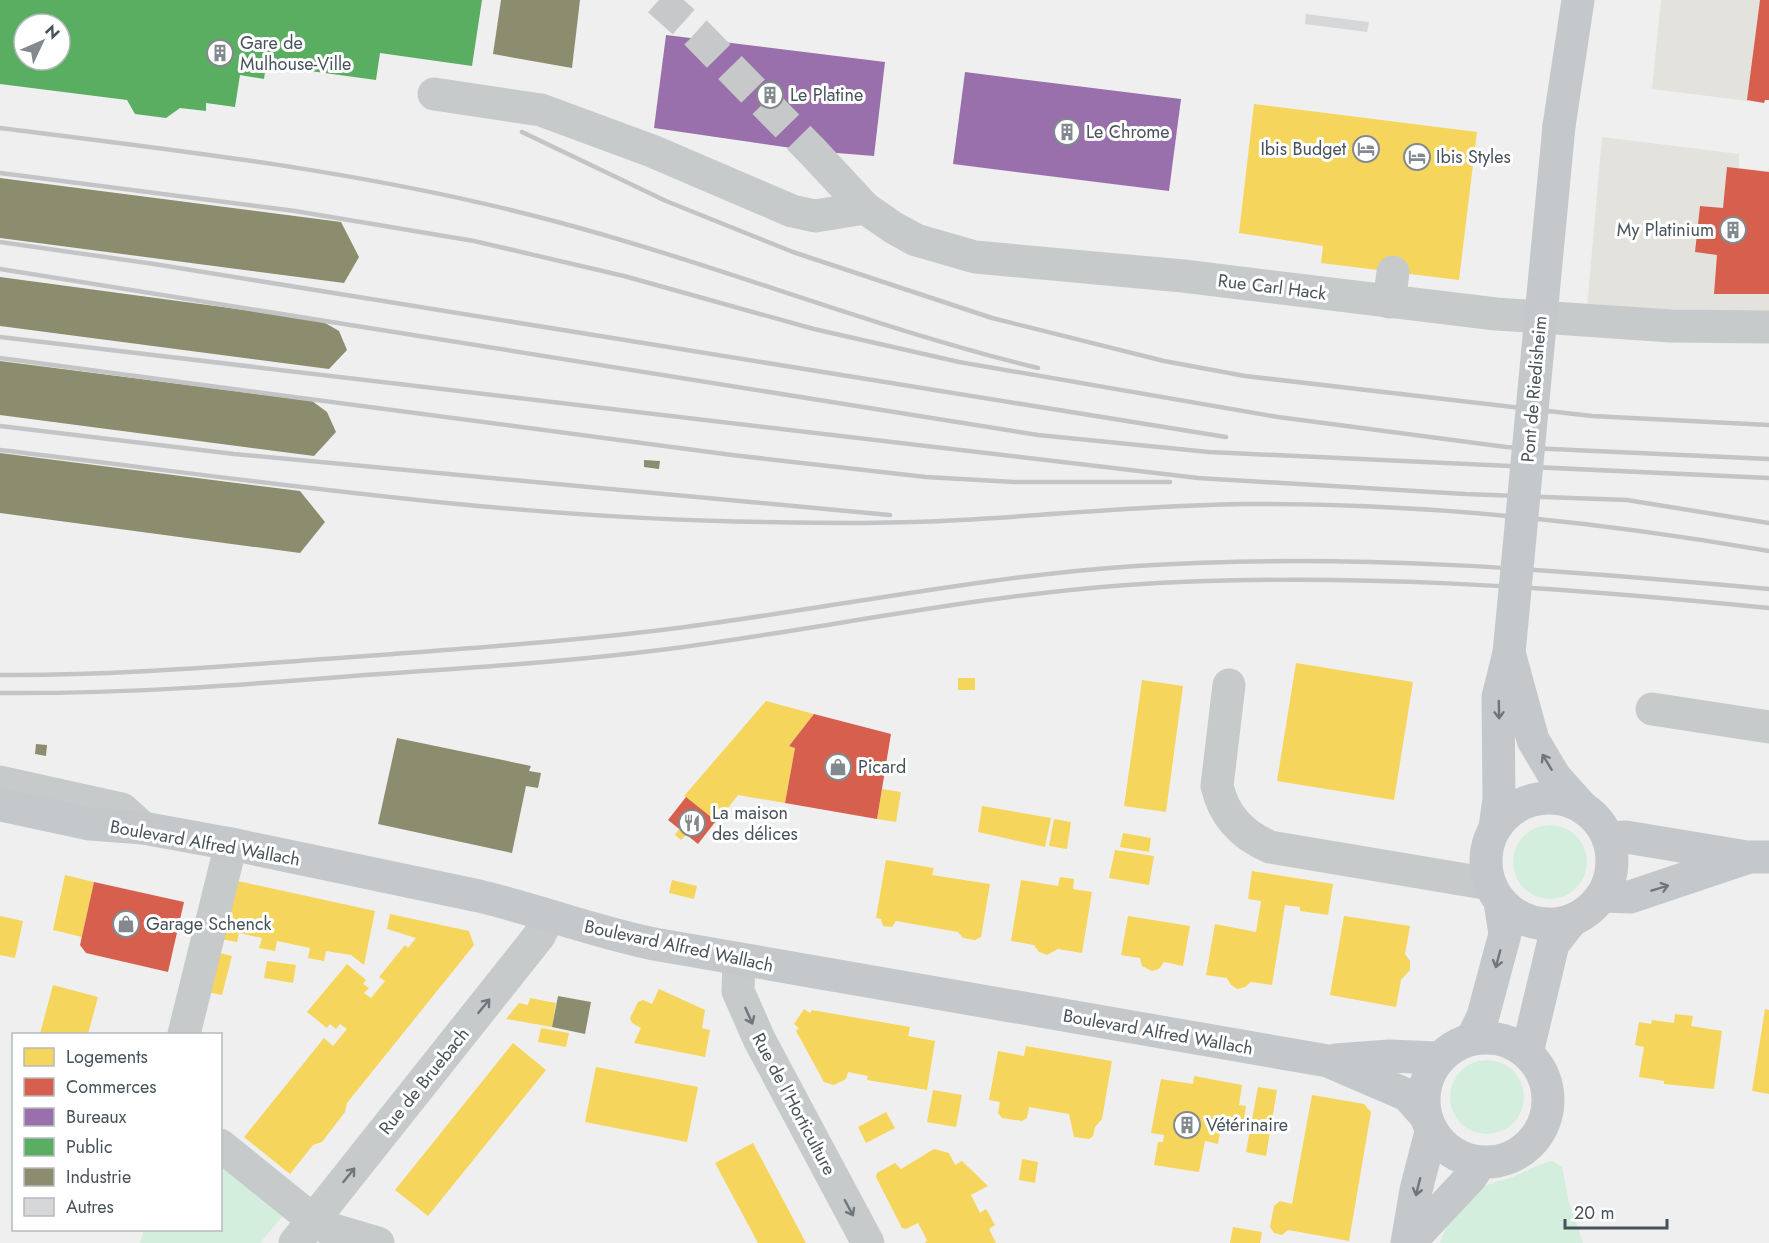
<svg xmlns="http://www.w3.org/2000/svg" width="1769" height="1243" viewBox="0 0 1769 1243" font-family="Jost,sans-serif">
	<rect width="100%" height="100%" fill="#f0efef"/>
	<g fill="#e4e2dd">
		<path d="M1661,0H1769V100H1765L1764,103L1652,89Z"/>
		<path d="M1602,137L1739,154V168L1768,171L1769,167V343L1585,331Z"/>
	</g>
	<g fill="#d4eedd">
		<circle cx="1550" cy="862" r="37"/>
		<circle cx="1487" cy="1097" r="37"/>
		<path d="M221,1158L287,1211L260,1243H140L144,1230H220Z"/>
		<path d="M1552,1161L1562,1167L1569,1202L1583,1243H1440C1449,1219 1463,1199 1486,1186C1496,1180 1508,1180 1517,1175C1530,1169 1539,1164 1552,1161Z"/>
	</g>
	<g fill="#f6d55c">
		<path d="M1254,104L1477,132L1459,280L1321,263L1323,246L1239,233Z"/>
		<path d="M1296,663L1413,682L1394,800L1277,781Z"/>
		<rect x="958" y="678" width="17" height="12"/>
		<path d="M1142,680L1183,686L1166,812L1124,806Z"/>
		<path d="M766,701L814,714L789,746L795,748L785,803L738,795L717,822L684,796Z"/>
		<path d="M882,789L901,792L896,822L877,819Z"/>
		<path d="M982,806L1051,818L1045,847L978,832Z"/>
		<path d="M1054,819L1071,822L1067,849L1049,846Z"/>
		<path d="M679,829L686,835L681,840L675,835Z"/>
		<path d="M1123,833L1151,838L1149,852L1120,847Z"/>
		<path d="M1115,850L1154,856L1149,885L1109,878Z"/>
		<path d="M886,860L934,868L932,875L990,884L981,937L975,940L963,938L958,932L896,921L892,927L883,926L881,919L876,918Z"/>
		<path d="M1252,871L1333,884L1328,915L1300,911V907L1285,905L1272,985L1251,982L1245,987L1237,989L1231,985L1227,978L1206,975L1215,924L1256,932L1261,901L1248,899Z"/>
		<path d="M65,875L94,882L82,937L53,930Z"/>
		<path d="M1060,877L1074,879L1073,889L1092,892L1082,953L1058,949L1047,955L1039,952L1034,945L1011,941L1021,880L1058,886Z"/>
		<path d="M233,880L375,911L364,965L351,955L326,951L324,961L308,958L310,948L277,941L275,951L259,948L262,938L239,933L237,942L221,939Z"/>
		<path d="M672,880L697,886L694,899L669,893Z"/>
		<path d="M390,914L469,931L474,945L347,1103L345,1112L322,1142L313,1145L290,1174L244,1137L324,1038L333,1046L347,1029L340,1024L336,1029L330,1024L327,1028L307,1012L347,964L366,980L363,984L369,988L364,993L371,998L385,981L379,977L405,945L408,948L416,938L387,929Z"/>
		<path d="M0,916L23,921L15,958L0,955Z"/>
		<path d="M1128,916L1190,926L1183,966L1164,962L1159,969L1152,971L1142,966L1140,958L1121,955Z"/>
		<path d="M1344,916L1410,926L1405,954L1410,961V970L1401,980L1396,1007L1330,995Z"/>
		<path d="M216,952L232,956L222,995L207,992Z"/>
		<path d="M267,961L296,965L293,983L264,978Z"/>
		<path d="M53,985L98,997L88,1034H40Z"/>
		<path d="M659,989L705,1010L702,1028L710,1030L705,1057L634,1043L641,1028L632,1023L630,1018L638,1002L643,1000L652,1004Z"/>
		<path d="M530,998L556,1003L552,1027L506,1019L519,1003L528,1005Z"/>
		<path d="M804,1009L810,1013L812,1010L910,1027L908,1036L935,1041L927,1090L867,1080L868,1076L848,1072L846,1079L834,1085L824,1082L796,1031L799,1028L794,1024Z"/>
		<path d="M1765,1009L1769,1010V1094L1752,1091Z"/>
		<path d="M1675,1014L1693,1016L1691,1026L1722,1031L1714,1089L1664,1084V1081L1639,1077L1644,1047L1635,1045L1639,1022L1651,1024L1652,1020L1674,1023Z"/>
		<path d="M541,1028L569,1033L566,1047L538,1042Z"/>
		<path d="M513,1043L546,1070L428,1216L395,1190Z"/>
		<path d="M1026,1046L1112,1061L1102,1119L1095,1127L1093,1136L1089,1139L1074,1137L1069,1114L1029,1107L1027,1118L1022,1121L1002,1118L998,1113L1000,1102L989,1100L998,1051L1024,1056Z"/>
		<path d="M596,1067L698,1087L687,1142L585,1122Z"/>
		<path d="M1194,1076L1242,1085L1239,1105L1246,1106L1242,1132L1226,1129L1227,1121H1222L1218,1144L1205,1141L1199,1172L1154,1165L1158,1142H1163L1164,1135L1151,1133L1161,1079L1193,1084Z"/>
		<path d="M1258,1087L1277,1090L1266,1156L1246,1152Z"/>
		<path d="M933,1090L962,1095L956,1127L927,1122Z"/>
		<path d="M1312,1095L1364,1104L1371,1112L1349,1241L1288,1230L1282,1235L1274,1233L1270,1227L1274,1206L1280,1201L1292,1204Z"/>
		<path d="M886,1112L895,1128L866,1143L858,1127Z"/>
		<path d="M753,1143L806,1243H758L715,1163Z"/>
		<path d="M934,1149L949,1153L955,1165L962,1161L988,1186L971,1195L980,1213L986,1209L995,1225L989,1229L996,1243H925L927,1240L918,1223L906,1229L902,1228L876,1177L877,1173L895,1163L901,1169Z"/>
		<path d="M1022,1159L1038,1162L1035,1183L1019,1180Z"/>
		<path d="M1233,1227L1262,1232L1260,1243H1230Z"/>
	</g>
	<g fill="#d6604d">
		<path d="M1760,0H1769V100H1765L1764,103L1747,100Z"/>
		<path d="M1727,167L1769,172V294H1714L1717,255L1695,252L1700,206L1723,208Z"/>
		<path d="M814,714L891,734L877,819L785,803L795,748L789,746Z"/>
		<path d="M686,797L716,821L698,844L668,820Z"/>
		<path d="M94,882L184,902L168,972L86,953L80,945Z"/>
	</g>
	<g fill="#9970ab">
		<path d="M666,35L885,62L874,156L812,151L654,128Z"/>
		<path d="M965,72L1181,99L1169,191L953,164Z"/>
	</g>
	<path fill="#5aae61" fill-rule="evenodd" d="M0,0H482L472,66L380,53L376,80L266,65L264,79L240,75L235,107L206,103V111L180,108L166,118L135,114L127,100L0,84ZM24,24H60V60H24Z"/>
	<g fill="#8c8c6e">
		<path d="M501,0H580L572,68L493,54Z"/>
		<path d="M0,178L341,222L359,257L344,283L0,238Z"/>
		<path d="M0,277L320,320L339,331L347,350L329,369L0,326Z"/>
		<path d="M0,361L312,401L327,412L336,432L314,456L0,415Z"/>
		<path d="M0,453L300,491L325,522L300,553L0,513Z"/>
		<path d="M644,460L660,461L659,469L644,467Z"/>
		<path d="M397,738L531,766L529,771L541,773L538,788L526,786L512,853L378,824Z"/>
		<path d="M36,744L47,745L46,756L35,754Z"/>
		<path d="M558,996L591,1002L585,1034L552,1027Z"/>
	</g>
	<path fill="#d6d7d8" d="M1306,14L1369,22L1367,32L1305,24Z"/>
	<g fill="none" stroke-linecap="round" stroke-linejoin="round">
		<path stroke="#c6c8ca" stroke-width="33" stroke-dasharray="33 16" stroke-linecap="butt" d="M659,0L696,33L812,151"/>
		<g stroke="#c7cacb" stroke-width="33">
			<path d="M434,94L541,110L652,151L792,211L815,216L865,208"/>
			<path d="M812,151L865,208L894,228L916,240L975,257L1183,276L1496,314L1671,326L1769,327"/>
			<path d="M1389,302L1393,272"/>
			<path d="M1229,685L1217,786C1224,816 1242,835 1270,847L1490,884"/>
			<path d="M1652,709L1769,727"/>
			<path d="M0,782L122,809L143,828"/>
			<path d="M739,960L738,991L759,1039L868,1243"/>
			<path d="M184,1034L231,844"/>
			<path d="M220,1145L313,1220L327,1228L378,1243"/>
			<path d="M295,1243L539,936L549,916"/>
		</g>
		<g stroke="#c5c8ca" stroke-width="33">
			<path d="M1559,126L1578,0"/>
			<path d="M1510,656L1533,740L1555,777L1583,808"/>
			<circle cx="1549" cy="861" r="63"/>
			<path d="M0,805L90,824L143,828L231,844L479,896C538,910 595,932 654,944L1328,1061L1407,1095L1424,1114"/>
			<path d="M1495,827L1499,799L1498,697L1509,653"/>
			<path d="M1608,838L1626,837L1747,857H1769"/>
			<path d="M1602,896L1630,897L1746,858"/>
			<circle cx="1486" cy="1100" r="62"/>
			<path d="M1472,1039L1483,1016L1505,934L1500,902"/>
			<path d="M1527,1053L1553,944L1572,920"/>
			<path d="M1336,1060L1389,1056L1438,1058"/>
			<path d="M1407,1243L1416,1190L1431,1132"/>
			<path d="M1409,1243L1471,1177L1480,1163"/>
		</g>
		<g stroke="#c3c4c6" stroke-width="4.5">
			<path d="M0,128C184,151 370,172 550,220C714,263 873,328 1038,368"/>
			<path d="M522,132L666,201L793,252L992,318L1164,361L1245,376L1592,416L1769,425"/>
			<path d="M0,173L295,211L474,241L624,276L814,329L959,362L1278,417L1506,447L1769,459"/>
			<path d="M0,242L154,264L1226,437"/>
			<path d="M0,269L1038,435L1209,452L1769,478"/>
			<path d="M0,337L1198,478L1465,494L1627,500L1769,523"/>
			<path d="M0,358L732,455L926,477L1014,482H1170"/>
			<path d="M0,426L234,454L890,515"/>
			<path d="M0,450C254,480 508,519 764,522C829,523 895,524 960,520C1055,515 1150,505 1245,504C1421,503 1596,521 1769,551"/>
			<path d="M0,675C113,676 226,666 339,658C454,649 570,642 685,627C836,607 985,576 1136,566C1347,552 1559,570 1769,589"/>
			<path d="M0,693C122,694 244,685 365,675C466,668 567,662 668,649C821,629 973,596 1127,585C1341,571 1556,587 1769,608"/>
		</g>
		<path stroke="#c5c8ca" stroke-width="33" d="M1509,653L1559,126"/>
	</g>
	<defs><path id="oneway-shaft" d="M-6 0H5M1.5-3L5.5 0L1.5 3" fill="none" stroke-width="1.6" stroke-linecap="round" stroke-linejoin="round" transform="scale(1.5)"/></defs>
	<g stroke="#6d767c">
		<use href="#oneway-shaft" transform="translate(1499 710) rotate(89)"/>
		<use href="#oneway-shaft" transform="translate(1547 762) rotate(-121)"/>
		<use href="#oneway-shaft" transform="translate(1660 888) rotate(-17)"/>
		<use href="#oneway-shaft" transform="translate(1498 959) rotate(105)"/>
		<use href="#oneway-shaft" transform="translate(1418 1187) rotate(104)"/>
	</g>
	<g stroke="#6d777d">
		<use href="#oneway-shaft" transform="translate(484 1006) rotate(-51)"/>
		<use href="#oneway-shaft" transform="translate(749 1016) rotate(66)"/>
		<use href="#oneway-shaft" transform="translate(349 1175) rotate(-51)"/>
		<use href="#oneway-shaft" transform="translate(849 1208) rotate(62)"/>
	</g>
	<defs>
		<symbol id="building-ring" viewBox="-11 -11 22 22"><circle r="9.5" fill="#fff" stroke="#828a8f" stroke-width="1.5"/><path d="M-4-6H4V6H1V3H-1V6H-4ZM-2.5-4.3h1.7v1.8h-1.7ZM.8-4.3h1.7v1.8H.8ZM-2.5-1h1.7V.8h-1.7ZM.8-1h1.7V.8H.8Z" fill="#828a8f"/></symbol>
		<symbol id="hotel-ring" viewBox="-11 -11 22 22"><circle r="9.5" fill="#fff" stroke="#828a8f" stroke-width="1.5"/><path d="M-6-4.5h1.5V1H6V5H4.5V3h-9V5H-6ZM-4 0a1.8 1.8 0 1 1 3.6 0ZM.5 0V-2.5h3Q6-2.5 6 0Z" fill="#828a8f"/></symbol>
		<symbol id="shop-ring" viewBox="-11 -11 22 22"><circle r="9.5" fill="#fff" stroke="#828a8f" stroke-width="1.5"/><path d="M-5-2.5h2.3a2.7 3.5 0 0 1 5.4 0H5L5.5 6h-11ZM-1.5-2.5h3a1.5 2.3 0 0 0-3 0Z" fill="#828a8f"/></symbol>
		<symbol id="restaurant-ring" viewBox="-11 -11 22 22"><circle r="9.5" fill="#fff" stroke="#828a8f" stroke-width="1.5"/><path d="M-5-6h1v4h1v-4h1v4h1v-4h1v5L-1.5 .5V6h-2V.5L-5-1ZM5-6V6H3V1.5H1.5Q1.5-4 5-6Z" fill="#828a8f"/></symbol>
	</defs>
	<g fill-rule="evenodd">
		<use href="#building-ring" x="205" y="38" width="30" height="30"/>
		<use href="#building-ring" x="755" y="80" width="30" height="30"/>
		<use href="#building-ring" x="1052" y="117" width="30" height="30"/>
		<use href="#hotel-ring" x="1351" y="134" width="30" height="30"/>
		<use href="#hotel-ring" x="1402" y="142" width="30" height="30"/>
		<use href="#building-ring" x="1718" y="215" width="30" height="30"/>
		<use href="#shop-ring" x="823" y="752" width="30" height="30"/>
		<use href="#restaurant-ring" x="677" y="808" width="30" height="30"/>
		<use href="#shop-ring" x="111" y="909" width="30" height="30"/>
		<use href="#building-ring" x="1172" y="1110" width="30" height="30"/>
	</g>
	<g text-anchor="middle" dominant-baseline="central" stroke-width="6" stroke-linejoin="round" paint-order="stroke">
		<g font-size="18" fill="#47535b" stroke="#fff" text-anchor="start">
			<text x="240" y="43">Gare de<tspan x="240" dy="21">Mulhouse-Ville</tspan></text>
			<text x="790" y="95">Le Platine</text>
			<text x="1086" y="132">Le Chrome</text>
			<text x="1346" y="149" text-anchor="end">Ibis Budget</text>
			<text x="1436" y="157">Ibis Styles</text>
			<text x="1714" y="230" text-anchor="end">My Platinium</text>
			<text x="858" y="767">Picard</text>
			<text x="712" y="813">La maison<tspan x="712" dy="21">des délices</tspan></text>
			<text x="146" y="924">Garage Schenck</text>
			<text x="1206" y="1125">Vétérinaire</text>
		</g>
		<g font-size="18" fill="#47535b" stroke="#fff">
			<text transform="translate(1272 287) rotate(7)">Rue Carl Hack</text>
			<text transform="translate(1534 389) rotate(-85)">Pont de Riedisheim</text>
			<text transform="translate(205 843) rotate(10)">Boulevard Alfred Wallach</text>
			<text transform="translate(679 946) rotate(12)">Boulevard Alfred Wallach</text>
			<text transform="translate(1158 1032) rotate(10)">Boulevard Alfred Wallach</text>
			<text transform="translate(424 1081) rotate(-51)">Rue de Bruebach</text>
			<text transform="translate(794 1104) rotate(62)">Rue de l'Horticulture</text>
		</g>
	</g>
	<rect x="12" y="1033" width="210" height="198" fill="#ffffff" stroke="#b5babd" stroke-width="1.5"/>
	<rect x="24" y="1048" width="30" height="18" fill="#f6d55c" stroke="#b5babd" stroke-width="1.5"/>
	<text x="66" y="1063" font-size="18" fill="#47535b">Logements</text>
	<rect x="24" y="1078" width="30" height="18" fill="#d6604d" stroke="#b5babd" stroke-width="1.5"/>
	<text x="66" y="1093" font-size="18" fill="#47535b">Commerces</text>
	<rect x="24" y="1108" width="30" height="18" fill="#9970ab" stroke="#b5babd" stroke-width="1.5"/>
	<text x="66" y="1123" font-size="18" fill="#47535b">Bureaux</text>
	<rect x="24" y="1138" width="30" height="18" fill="#5aae61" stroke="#b5babd" stroke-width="1.5"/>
	<text x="66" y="1153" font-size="18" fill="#47535b">Public</text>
	<rect x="24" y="1168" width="30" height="18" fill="#8c8c6e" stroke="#b5babd" stroke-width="1.5"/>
	<text x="66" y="1183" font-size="18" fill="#47535b">Industrie</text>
	<rect x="24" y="1198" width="30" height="18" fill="#d6d7d8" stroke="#b5babd" stroke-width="1.5"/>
	<text x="66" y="1213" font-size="18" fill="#47535b">Autres</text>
	<g transform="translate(42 42) rotate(46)"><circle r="28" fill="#ffffff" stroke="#b5babd" stroke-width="1.5"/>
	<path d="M0-4.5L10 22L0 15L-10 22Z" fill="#828a8f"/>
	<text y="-9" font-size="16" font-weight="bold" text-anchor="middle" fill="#47535b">N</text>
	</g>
	<path d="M1565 1219v9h102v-9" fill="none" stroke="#47535b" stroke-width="3"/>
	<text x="1574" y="1219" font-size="18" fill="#47535b" stroke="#ffffff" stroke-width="4.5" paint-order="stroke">20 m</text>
</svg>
